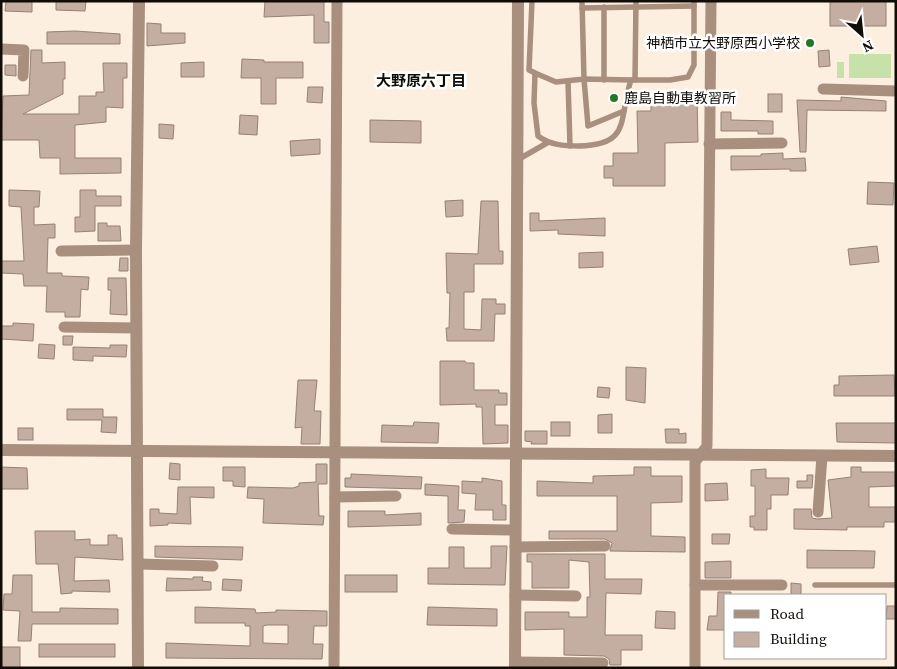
<svg xmlns="http://www.w3.org/2000/svg" width="897" height="669" viewBox="0 0 897 669" font-family="'Source Serif 4','Noto Sans JP',serif">
	<rect width="100%" height="100%" fill="#fcefdf"/>
	<g fill="#c6e2aa">
		<rect x="849" y="54" width="42" height="24"/>
		<rect x="837" y="62" width="7" height="16"/>
	</g>
	<g fill="#c4ada1" stroke="#968175" fill-rule="evenodd">
		<path d="M6,1H32V12L5,11Z"/>
		<path d="M56,1H86L85,11L56,10Z"/>
		<path d="M265,1H324V22H329V43H314V15L264,17Z"/>
		<rect x="830" y="1" width="56" height="25"/>
		<path d="M147,23L161,24V33H185V43L147,46Z"/>
		<path d="M75,31L120,34V44H47V32Z"/>
		<path d="M31,50H42V63L65,62V79H63V94L23,114H79V96H96V92H104L103,63H127V78H123V108L106,107V122L75,125V158H121V173L60,174V158H40L39,140H1L3,96L29,95Z"/>
		<path d="M829,50L830,66L819,67L818,51Z"/>
		<path d="M242,59L264,60V62H303V78H276V104H261V78H241Z"/>
		<path d="M204,62V77H181V63Z"/>
		<path d="M5,65H16V76L5,75Z"/>
		<path d="M308,87H323L322,103L307,102Z"/>
		<rect x="768" y="94" width="14" height="18"/>
		<path d="M697,96L698,142L665,143V186H613V178H604V166H613V153H638L637,111H651V98Z"/>
		<path d="M841,97L886,101V111L807,110L806,152H800L797,100L841,101Z"/>
		<path d="M721,112H731V120L773,121V134H758V131H721Z"/>
		<path d="M240,115L258,116L257,135L239,134Z"/>
		<path d="M370,120L421,121V143L370,142Z"/>
		<path d="M159,124L174,125L173,139L159,138Z"/>
		<path d="M320,139V154L291,156L290,141Z"/>
		<path d="M783,153V159L805,158L806,171H790V169L731,170V156H761V154Z"/>
		<path d="M868,182L894,183L893,205L867,204Z"/>
		<path d="M9,190L40,191L39,207H34V225L55,224V238H48L47,273H62V276L89,277L88,290L81,289L80,317H65V312H46L47,286H24L23,274L1,273V261H24L21,207L9,206Z"/>
		<path d="M80,190H96V196H121V206H95V231L75,232V217H80Z"/>
		<path d="M463,200V216L446,217L445,201Z"/>
		<path d="M481,201H498L499,251H503V264H474V292H464V329L481,330L482,299H496V304H505V314H495L494,341H447L446,328H449L450,293H447L446,253L478,254Z"/>
		<path d="M530,213H539V221L605,218V236L558,234V230L530,231Z"/>
		<path d="M98,223H107V226H120L121,241H98Z"/>
		<path d="M877,246L879,262L850,265L848,249Z"/>
		<path d="M603,252V267L579,268V253Z"/>
		<path d="M120,258H128V271H119Z"/>
		<path d="M108,278H126L127,315L110,314L111,290H108Z"/>
		<path d="M13,323L34,324L33,341L1,339V326H13Z"/>
		<path d="M63,336H73L72,345H63Z"/>
		<path d="M39,344L55,345L54,359L38,358Z"/>
		<path d="M110,345H127L126,357L93,356V361L73,360V347L110,348Z"/>
		<path d="M440,361H465L466,363H474V390H499V393H507V405H495V425H508V443L483,444L482,407H476V404L440,405Z"/>
		<path d="M626,367L646,368L645,403L626,400Z"/>
		<path d="M894,375L895,396H834V385H839V376Z"/>
		<path d="M298,380H317L314,411H321L320,444H301L302,427L295,428Z"/>
		<path d="M598,387L610,388L609,398L597,397Z"/>
		<path d="M67,409H103V417H117L116,433L101,432L102,420H67Z"/>
		<path d="M612,414V433H598V415Z"/>
		<path d="M414,422L439,423L438,443L381,442L382,425L413,426Z"/>
		<rect x="551" y="422" width="19" height="14"/>
		<path d="M836,423H896V443L837,442Z"/>
		<rect x="18" y="428" width="15" height="12"/>
		<path d="M665,429H679V434L686,433V443H666Z"/>
		<path d="M525,431H547V444H531L532,442L525,441Z"/>
		<path d="M170,463L180,464V480L169,479Z"/>
		<path d="M316,464H327V484H318L319,516H324L323,525L263,523L264,499L247,498L248,487L293,488L299,486V483L316,482Z"/>
		<path d="M1,467L27,468L28,489H1Z"/>
		<path d="M223,467H245V487L233,486V481H223Z"/>
		<path d="M634,467H651V476H682V502L651,503V536L685,537V552L610,551L612,543L605,539H549V531H617V496H537V481L593,483V476L634,475Z"/>
		<path d="M851,467H861V472H896V486L869,487V507H896V522H884V527H847V530L794,529V509H811L812,518L817,519L832,518L828,480L851,477Z"/>
		<path d="M766,469V478H789L788,495H771V509H767V530H754V527H750V516H755V486H751V470Z"/>
		<path d="M351,474L422,477L421,489L345,487V478H351Z"/>
		<path d="M807,475H813L812,488H797V481H807Z"/>
		<path d="M482,478L502,481V505H506V520H493V510H475L476,494L462,493V481L482,482Z"/>
		<path d="M727,483L728,500L705,501V484Z"/>
		<path d="M425,484L459,486L458,510H465L464,522L448,523V496L425,495Z"/>
		<path d="M178,487H214V498L190,497L191,524L168,523V525L150,526V509H159V513L177,514Z"/>
		<path d="M348,511H385V515L421,513V525L348,527Z"/>
		<path d="M35,531H75V540L90,539V545H108V535H117V538H122L123,560L75,557L74,581L109,580L110,592L72,591V593L61,594L58,564H36Z"/>
		<path d="M712,534H730L729,544H712Z"/>
		<path d="M155,546L243,547L242,560L155,557Z"/>
		<path d="M491,546H507L505,585L428,584V568H449V547H464V568H491Z"/>
		<path d="M807,550L875,551L874,568H807Z"/>
		<path d="M605,554V579H642L641,594L606,593L605,635H642V650H621V665H610L609,659L604,656L564,655V629L525,630V612H569V617H587V597H590L589,562L569,560V588H532V562H527V554Z"/>
		<path d="M731,561V578H705V562Z"/>
		<path d="M13,575H32V612H60V608L118,609V624H32L31,641H18L20,611L3,610L4,594H12Z"/>
		<rect x="345" y="575" width="52" height="17"/>
		<path d="M193,577H203L202,581L211,582V590L166,591L167,578L193,579Z"/>
		<path d="M223,579L242,580L241,591L222,590Z"/>
		<path d="M791,583L801,584V595H791Z"/>
		<path d="M718,592H731V595H726V630H707L709,616H717Z"/>
		<path d="M887,606H896V619H886Z"/>
		<path d="M195,607L255,609L256,613L276,612V610L327,611V626H314L313,644H323L322,659L166,658V643L250,646V626H245V623H195ZM267,625H288V644L263,643V626Z"/>
		<path d="M428,607L497,609V626L427,625Z"/>
		<path d="M656,611L675,612V629L655,628Z"/>
		<rect x="39" y="644" width="76" height="13"/>
		<rect x="1" y="647" width="19" height="21"/>
	</g>
	<g fill="none" stroke-linecap="round" stroke-linejoin="round">
		<g stroke="#a88f7e" stroke-width="5.5">
			<path d="M532,1L529,70L535,73"/>
			<path d="M582,1L584,79L556,82L535,73L534,103L538,136C550,145 564,146 579,146C632,145 618,119 631,80H670L688,77L694,65V1"/>
			<path d="M604,7V80"/>
			<path d="M582,8L694,6"/>
			<path d="M635,80L636,1"/>
			<path d="M568,81L570,146"/>
			<path d="M624,111L588,126L584,79L631,80"/>
			<path d="M519,159L547,143"/>
			<path d="M815,585H896"/>
		</g>
		<g stroke="#a88f7e" stroke-width="11">
			<path d="M1,49L24,50L23,76"/>
			<path d="M823,89L896,91"/>
			<path d="M709,144L782,143"/>
			<path d="M61,251L136,250"/>
			<path d="M64,327L136,328"/>
			<path d="M335,497L396,496"/>
			<path d="M818,512L822,456"/>
			<path d="M452,529L515,530"/>
			<path d="M515,547L605,546"/>
			<path d="M138,564L213,566"/>
			<path d="M695,585H782"/>
			<path d="M515,595L576,596"/>
			<path d="M515,662L603,663"/>
			<path d="M334,668L337,1"/>
			<path d="M695,668V462L707,446L711,1"/>
		</g>
		<g stroke="#a88f7e" stroke-width="12">
			<path d="M1,450L896,456"/>
			<path d="M138,668L136,250L139,1"/>
			<path d="M515,668L518,1"/>
		</g>
	</g>
	<g fill="#217927" stroke="#fff" stroke-width="2">
		<circle cx="810" cy="43" r="5"/>
		<circle cx="614" cy="98" r="5"/>
	</g>
	<g text-anchor="middle" dominant-baseline="central" stroke-width="5" stroke-linejoin="round" paint-order="stroke">
		<g font-size="14" fill="#110c06" stroke="#fff" text-anchor="end">
			<text x="800" y="43">神栖市立大野原西小学校</text>
			<text x="624" y="98" text-anchor="start">鹿島自動車教習所</text>
		</g>
		<g font-size="15" font-weight="bold" fill="#110c06" stroke="#fff">
			<text x="421" y="80">大野原六丁目</text>
		</g>
	</g>
	<rect width="897" height="669" fill="none" stroke="#110c06" stroke-width="5"/>
	<rect x="724" y="594" width="162" height="65" fill="#ffffff" stroke="#a09e9b"/>
	<rect x="734" y="610" width="25" height="8" fill="#a88f7e" stroke="#a09e9b"/>
	<text x="770" y="619" font-size="15" fill="#110c06">Road</text>
	<rect x="734" y="632" width="25" height="15" fill="#c4ada1" stroke="#a09e9b"/>
	<text x="770" y="644" font-size="15" fill="#110c06">Building</text>
	<g transform="translate(862 35) rotate(153)" stroke="#ffffff" stroke-width="4" paint-order="stroke">
	<path d="M0-4L9 19L0 12L-9 19Z" fill="#110c06"/>
	<text y="-8" font-size="14" font-weight="bold" text-anchor="middle" fill="#110c06">N</text>
	</g>
</svg>
